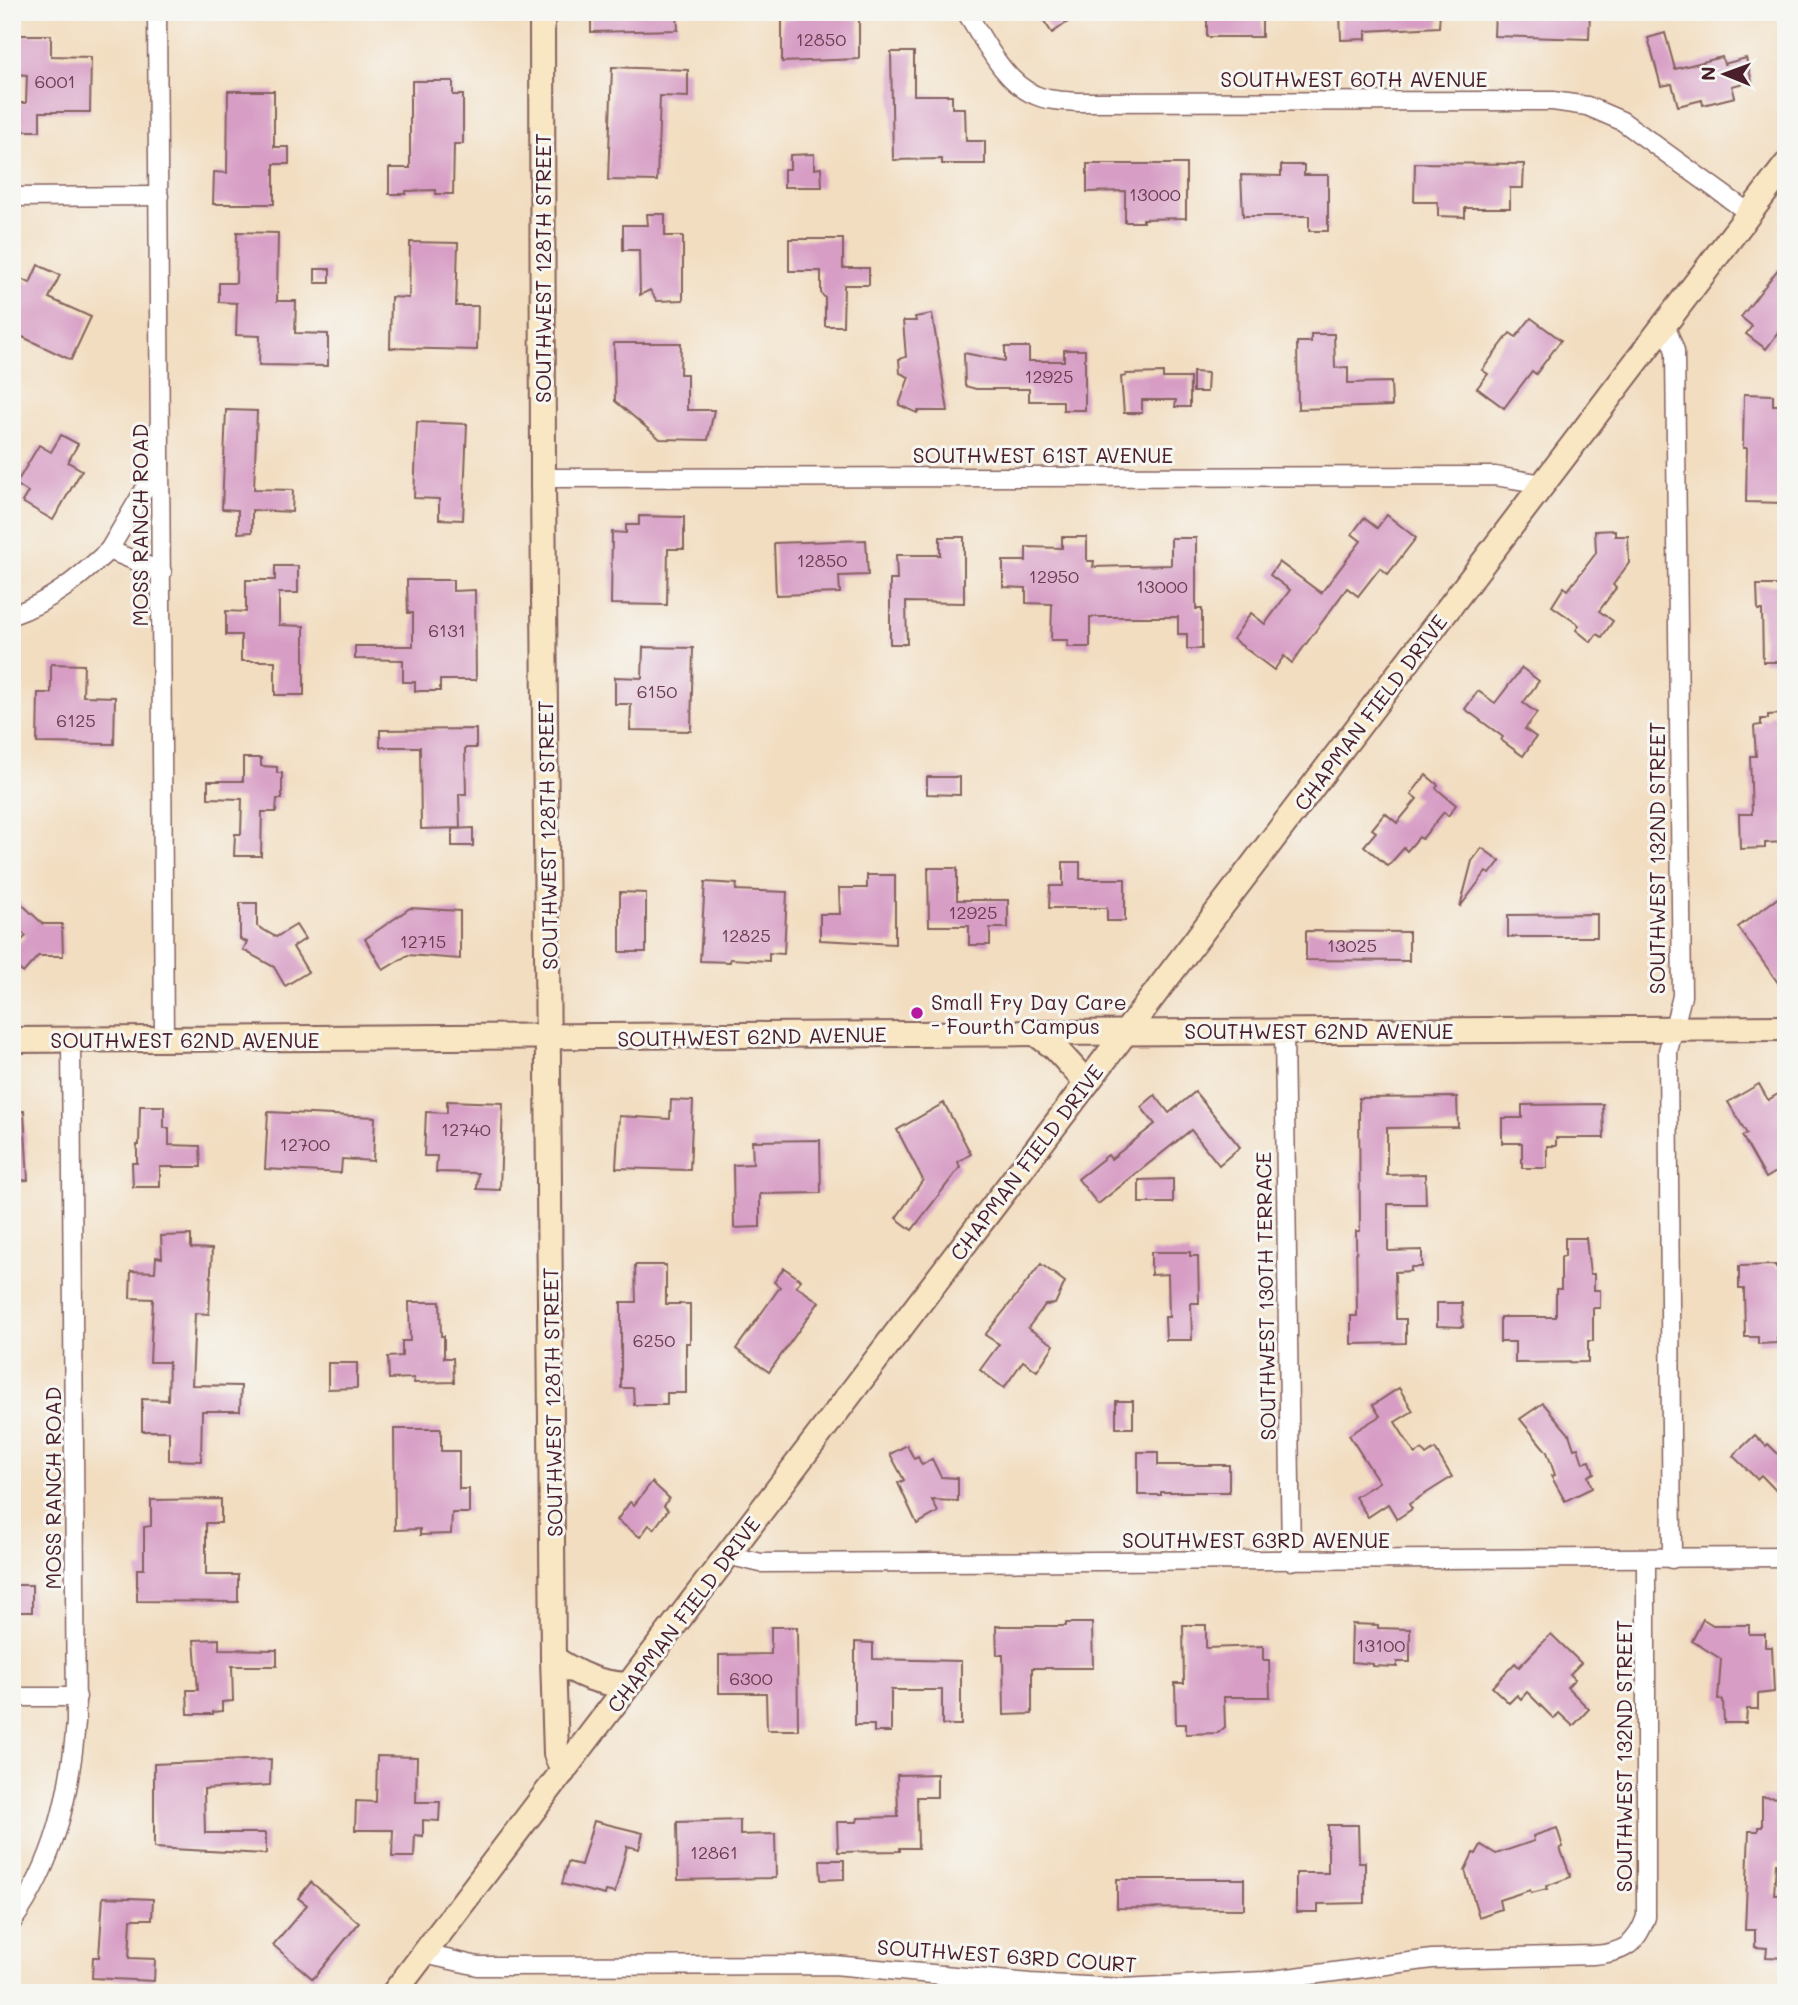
<svg xmlns="http://www.w3.org/2000/svg" width="1798" height="2005" viewBox="0 0 1798 2005" font-family="Mali,sans-serif">
	<rect width="100%" height="100%" fill="#f6f6f2"/>
	<filter id="ink" filterUnits="userSpaceOnUse"><feTurbulence type="fractalNoise" baseFrequency=".0143" numOctaves="2"/><feDisplacementMap in="SourceGraphic" scale="14" xChannelSelector="R" yChannelSelector="G"/><feConvolveMatrix kernelMatrix="1 2 1 2 8 2 1 2 1" color-interpolation-filters="sRGB"/></filter>
	<filter id="wash" filterUnits="userSpaceOnUse"><feTurbulence type="fractalNoise" baseFrequency=".00686" numOctaves="4" result="noise"/><feDisplacementMap in="SourceGraphic" scale="28" xChannelSelector="R" yChannelSelector="G"/><feGaussianBlur stdDeviation="1.57" result="paint"/><feColorMatrix in="noise" values="0 0 0 0 0 0 0 0 0 0 0 0 0 0 0 0 0 1.4 0 .05"/><feComposite in="paint" operator="in"/></filter>
	<g filter="url(#wash)">
		<rect width="100%" height="100%" fill="#f2ddc0"/>
		<g id="blocks">
			<g fill="#d79dc5">
				<path d="M591,12H677L678,30L591,32Z"/>
				<path d="M821,12H843V19H859V59L782,62V19H795V15H821Z"/>
				<path d="M1038,12H1082L1052,33Z"/>
				<rect x="1207" y="12" width="55" height="25"/>
				<path d="M1340,12H1440L1439,27L1366,31V39L1341,40Z"/>
				<path d="M1495,12H1590L1589,39L1494,36Z"/>
				<path d="M1665,33L1675,69L1722,57L1724,64L1746,58L1752,81L1732,86L1735,97L1703,105L1702,100L1678,106L1672,84L1661,86L1648,38Z"/>
				<path d="M16,35H51V56L91,57L90,112H40V131H15V103H26L27,75L16,74Z"/>
				<path d="M891,52H914V95H952V108H965L966,141H985V164H942V159L893,160Z"/>
				<path d="M612,67L688,70V97L660,96L657,181L608,180Z"/>
				<path d="M412,81H453V95H463V144H454L453,194H436V190L406,191V194H389V168H410V95H412Z"/>
				<path d="M228,91H274V147H289V164H274V204H213L214,172L227,173Z"/>
				<path d="M814,154V169L821,168L822,187H784V169H790V155Z"/>
				<path d="M1415,163L1524,164L1523,188H1510V208H1465V217L1438,216V202H1414Z"/>
				<path d="M1087,164H1186V218L1143,219V222H1125V191L1087,192Z"/>
				<path d="M1281,165H1304V175H1328V231H1309V216H1243L1241,175L1281,176Z"/>
				<path d="M647,214H665V236H683V300L657,301L650,290L640,295L639,250H623V225H648Z"/>
				<path d="M237,232L278,233L277,301H296L295,333L328,334V366L259,365L260,336L236,335L237,303L219,302V283H236Z"/>
				<path d="M789,239H843V268H869V285H844L843,326H825V298L821,293V271H789Z"/>
				<path d="M410,242L458,243L456,306H478L477,350L390,348L391,297L409,298Z"/>
				<path d="M1786,259V322L1766,349L1746,334L1752,326L1741,317Z"/>
				<path d="M38,265L60,275L49,298L91,317L71,360L12,332V275L30,283Z"/>
				<rect x="315" y="269" width="15" height="14"/>
				<path d="M932,314L948,411H918L917,413L899,405L909,377L900,373L899,359L906,357L903,321H916L915,317Z"/>
				<path d="M1531,318L1561,340L1536,374L1532,371L1504,408L1477,388L1488,374L1482,370L1510,333L1516,337Z"/>
				<path d="M1311,334H1334L1335,368L1348,367V383L1391,382L1392,406L1298,409L1297,342H1311Z"/>
				<path d="M614,343H681L680,374H687V410H714L708,440L660,439L615,401Z"/>
				<path d="M1005,347H1029V361H1064V350H1085V410H1063V401H1029V389H976L965,386L964,353L1005,361Z"/>
				<path d="M1193,372L1208,373L1207,392H1193Z"/>
				<path d="M1163,373V378H1190V407H1175L1176,400H1142V413H1124L1121,377L1126,376V374Z"/>
				<path d="M1744,394L1773,395V405H1786L1783,503L1746,502L1747,448H1743Z"/>
				<path d="M226,410L257,411L254,489L293,490L292,512L252,510V532L238,533V510L222,509Z"/>
				<path d="M417,422L467,424L463,520L439,519V499L414,498Z"/>
				<path d="M61,435L78,444L68,462L82,470L53,520L22,502L28,492L16,484L39,445L51,452Z"/>
				<path d="M1387,515L1416,538L1388,574L1380,568L1358,596L1347,588L1292,663L1284,656L1274,670L1233,639L1251,613L1265,624L1290,590L1270,575L1279,562L1321,593L1361,541L1352,534L1364,518L1377,528Z"/>
				<path d="M639,516L684,517V549H668L667,605L611,604L612,532L626,533V525H639Z"/>
				<path d="M1615,530V536H1628L1629,563L1613,585L1616,588L1599,611L1613,621L1602,637L1597,634L1591,642L1576,630L1579,625L1552,606L1564,587L1568,590L1596,553L1595,531Z"/>
				<path d="M940,537H964V603L906,602L907,644H890V580H897L896,555H940Z"/>
				<path d="M1062,537H1087V561H1094L1093,567L1171,565V538H1196V609H1202V649H1187V634H1178V617H1090V647H1067L1068,640H1051L1052,604L1026,603V588L1003,587V561H1026V547L1062,548Z"/>
				<path d="M866,540L868,575L839,576L840,593L776,595L774,543Z"/>
				<path d="M275,566H298V593H279V625L304,626V695H275V661H241V635H226V611L246,612V580H275Z"/>
				<path d="M407,580H453V591L475,590L476,680H440V691H415V682H403V660L355,659V646H413V613H408Z"/>
				<path d="M1757,585H1786V662H1763L1762,610H1758Z"/>
				<path d="M643,647L693,648L691,731L630,730L631,704H615V677L642,678Z"/>
				<path d="M51,664L84,665L83,696L115,697L114,744L37,743L38,693H51Z"/>
				<path d="M1522,668L1539,681L1523,703L1537,713L1525,729L1536,737L1523,756L1501,740L1503,737L1465,709L1478,691L1495,703Z"/>
				<path d="M1783,714V721H1786L1785,842L1765,843V848L1740,849L1739,814H1752L1750,756H1756L1754,726L1761,725V719H1768V715Z"/>
				<path d="M476,729V748H465L466,794H459L460,828L421,829L420,747H380V730Z"/>
				<path d="M243,758H261V766L277,767V773H282V799H277L276,812H262L261,856H234L235,834H241L242,799L208,798V781H243Z"/>
				<path d="M1426,775L1438,785L1436,788L1456,805L1448,816L1444,812L1422,839L1419,837L1407,851L1404,848L1388,866L1364,846L1376,832L1372,829L1385,813L1397,823L1417,799L1411,794Z"/>
				<path d="M927,777H960V795L927,794Z"/>
				<path d="M473,828V846H452V829Z"/>
				<path d="M1482,848L1500,861L1490,874L1486,872L1460,907L1472,861Z"/>
				<path d="M1063,862H1080V879H1125V921H1107V908H1049L1050,886H1063Z"/>
				<path d="M928,868H957V900H1008V928H990V945H969V926H929Z"/>
				<path d="M867,875H895V944L820,940V914H840L839,888H867Z"/>
				<path d="M705,882L737,884L736,890L787,892L784,954L769,953V961L730,959V962L700,961Z"/>
				<path d="M620,892L646,893V952H620Z"/>
				<path d="M1786,892V994L1738,927Z"/>
				<path d="M12,895L43,924H62L63,956H38L23,973L12,962V950L26,936L12,923Z"/>
				<path d="M240,903H257V926L276,937L296,925L305,939L293,947L308,972L285,986L274,967L243,950L247,942L240,939Z"/>
				<path d="M410,908L460,911V959L408,955L383,970L365,939Z"/>
				<path d="M1597,914V937H1508V915Z"/>
				<path d="M1306,931L1409,932V961L1306,960Z"/>
				<path d="M1759,1084L1768,1100L1786,1089V1166L1766,1178L1742,1136L1747,1134L1728,1102Z"/>
				<path d="M1195,1092L1240,1147L1219,1165L1191,1130L1098,1204L1078,1179L1108,1155L1111,1159L1155,1124L1141,1107L1155,1095L1169,1113Z"/>
				<path d="M1457,1097L1458,1127L1387,1128V1175L1425,1174L1426,1204H1388V1251L1422,1250V1267H1411V1271L1395,1272L1396,1319H1406V1343L1351,1344V1316H1357L1356,1231H1360L1359,1098Z"/>
				<path d="M671,1100L693,1101L690,1170L616,1168L619,1116L670,1119Z"/>
				<path d="M447,1101L503,1103L500,1190L477,1189L478,1173L436,1172L437,1156H424L426,1112L447,1113Z"/>
				<path d="M944,1103L971,1154L958,1162L960,1167L912,1230L896,1218L923,1180L897,1130Z"/>
				<path d="M1603,1104L1604,1138H1556V1146H1547V1168H1522V1143H1502V1118H1522V1105Z"/>
				<path d="M140,1106H164V1128H169V1145L200,1146L201,1167H160V1187H133L132,1163H137V1145H139Z"/>
				<path d="M24,1111L28,1180L12,1181V1112Z"/>
				<path d="M268,1112L375,1117L373,1161L342,1159L341,1173L265,1169Z"/>
				<path d="M820,1140L821,1193L760,1194V1227L734,1228L733,1165L753,1164L752,1141Z"/>
				<path d="M1173,1179V1203H1139V1180Z"/>
				<path d="M191,1235V1248L212,1249L209,1314L195,1313L192,1385L241,1386L240,1411H202L201,1461L169,1460V1431H142V1399L168,1400L169,1362H150L153,1299L130,1298L131,1271L155,1272L156,1257L162,1258L161,1236Z"/>
				<path d="M1565,1238H1586L1590,1274H1594V1290H1600V1308H1593V1341H1588V1362L1515,1363V1342H1500V1317H1556V1289H1561V1257L1565,1256Z"/>
				<path d="M1151,1252H1190V1256H1198L1199,1303H1191L1192,1340H1166L1165,1317H1169L1168,1274L1151,1275Z"/>
				<path d="M1041,1264L1065,1282L1055,1304L1045,1305L1028,1328L1054,1345L1037,1371L1023,1361L1004,1388L980,1370L999,1344L985,1335Z"/>
				<path d="M635,1265H666V1304H690V1343H686V1393H667V1405H634L633,1388H621V1302H636Z"/>
				<path d="M1776,1265V1268L1786,1267V1334L1777,1337V1343L1758,1344V1337H1745L1744,1289H1739V1266Z"/>
				<path d="M784,1268L801,1280L796,1286L819,1302L769,1372L736,1349L780,1287L774,1282Z"/>
				<path d="M409,1302H440L441,1336H444V1358H453L454,1382L414,1383V1378L389,1379L388,1357L402,1356V1341H410Z"/>
				<path d="M1437,1303H1462L1463,1327L1437,1326Z"/>
				<path d="M328,1363H357V1388L328,1389Z"/>
				<path d="M1399,1388L1413,1411L1395,1422L1415,1454L1422,1450L1426,1455L1435,1449L1452,1477L1409,1504L1412,1509L1397,1519L1388,1504L1368,1517L1355,1497L1379,1482L1349,1435L1380,1416L1373,1405Z"/>
				<rect x="1116" y="1401" width="17" height="27"/>
				<path d="M1543,1403L1569,1434L1574,1449L1578,1448L1583,1463L1590,1461L1594,1473L1588,1476L1592,1488L1565,1501L1551,1476L1555,1475L1547,1452L1520,1419Z"/>
				<path d="M394,1429H441V1451H459V1489H469V1513H452L451,1534L420,1535V1529L395,1530Z"/>
				<path d="M1755,1435L1766,1446L1768,1444L1786,1462V1501L1761,1475L1757,1479L1733,1456Z"/>
				<path d="M907,1445L914,1459L918,1457L922,1465L932,1459L941,1477L958,1478V1501L932,1500L938,1512L917,1524L898,1483L904,1480L890,1454Z"/>
				<path d="M1138,1452H1158V1465H1229V1492H1161V1495H1138Z"/>
				<path d="M652,1482L669,1498L664,1506L668,1510L654,1529L649,1525L640,1537L617,1520L630,1502L634,1505Z"/>
				<path d="M221,1499V1523H206V1575H238V1602L137,1601V1569H144V1527L151,1526V1500Z"/>
				<rect x="12" y="1585" width="20" height="27"/>
				<path d="M1703,1619L1713,1625H1749V1634H1765V1647H1772L1774,1692L1758,1694V1709H1747L1746,1723H1724L1723,1700L1718,1699L1721,1659L1692,1641Z"/>
				<path d="M1066,1623H1092L1093,1668H1032V1714L1004,1715L1003,1655H997L996,1626H1066Z"/>
				<path d="M1352,1624L1378,1625V1628L1410,1629V1662H1397V1667L1373,1666V1664L1351,1662Z"/>
				<path d="M1183,1625H1206V1648L1263,1646V1660H1269L1270,1697H1224L1225,1727L1218,1733L1186,1734V1724H1176L1175,1683H1184Z"/>
				<path d="M771,1627H797L798,1730H767L766,1693H719V1655L771,1654Z"/>
				<path d="M1551,1634L1581,1663L1570,1674L1575,1679L1567,1687L1589,1709L1573,1726L1559,1713L1554,1719L1527,1692L1521,1699L1517,1695L1509,1703L1492,1687L1515,1663L1519,1667Z"/>
				<path d="M219,1639V1649L277,1650V1666H232L233,1701L222,1702V1711L213,1712V1714H188L187,1690H198L194,1640Z"/>
				<path d="M855,1642L873,1643V1659L961,1661V1725H942V1690H891V1732H874V1725H855Z"/>
				<path d="M377,1756L417,1757L416,1802H440L439,1821L423,1820V1836L415,1835L414,1857H392L393,1830H355L356,1801L376,1802Z"/>
				<path d="M271,1759L270,1785L204,1789L205,1833H266V1854L154,1848V1764Z"/>
				<path d="M937,1774V1797H917L918,1848H900V1851L838,1852L837,1822H857L858,1818L898,1817L897,1775Z"/>
				<path d="M1762,1797L1786,1798V1863H1776L1774,1895H1784L1786,1958L1766,1957L1767,1948L1755,1947V1930H1745L1749,1831H1758V1827H1762Z"/>
				<path d="M740,1820V1835L775,1834L776,1878L678,1880L677,1822Z"/>
				<path d="M594,1821L643,1833L639,1849L627,1846L615,1893L606,1891L605,1895L562,1884L568,1862L581,1865Z"/>
				<path d="M1328,1825H1358L1359,1862H1365V1903L1318,1904V1912H1296V1873H1328Z"/>
				<path d="M1557,1828L1563,1847L1560,1848L1571,1877L1546,1886L1547,1889L1531,1893L1530,1890L1499,1900L1501,1909L1479,1917L1465,1870L1473,1853L1476,1854L1481,1845L1496,1854L1534,1841L1533,1836Z"/>
				<path d="M820,1860H844V1879L821,1880Z"/>
				<path d="M1117,1879H1244V1909L1117,1908Z"/>
				<path d="M311,1882L359,1923L313,1979L273,1945L307,1905L298,1898Z"/>
				<path d="M103,1897L153,1899L152,1919H131L129,1958L155,1959L154,1981L92,1978L93,1957H99Z"/>
			</g>
		</g>
	</g>
	<g filter="url(#ink)">
		<use href="#blocks" fill-opacity="0" stroke="#85625f" stroke-width="2"/>
		<g fill="none" stroke-linecap="round" stroke-linejoin="round">
			<defs>
				<g id="street">
					<path d="M157,12L164,1038"/>
					<path d="M966,12C984,39 1003,82 1035,95C1048,101 1064,101 1078,102L1553,101L1587,106L1622,121L1749,213"/>
					<path d="M12,197L159,196"/>
					<path d="M1665,324L1675,351L1682,996L1668,1051L1672,1559"/>
					<path d="M160,463L109,550L162,572"/>
					<path d="M543,478L1495,476L1543,484"/>
					<path d="M12,615C51,602 80,577 109,550"/>
					<path d="M1284,1031L1291,1561"/>
					<path d="M727,1555L761,1563L1786,1557"/>
					<path d="M12,1697H77"/>
					<path d="M12,1922C55,1863 70,1794 76,1722L71,1040"/>
					<path d="M424,1954L478,1966L834,1965L1030,1983L1123,1988L1265,1981L1432,1959L1593,1955C1622,1953 1636,1946 1646,1917V1560"/>
				</g>
				<g id="secondary">
					<path d="M542,12L543,478L553,1658L556,1754L563,1772"/>
					<path d="M1035,1033L1055,1048L1087,1083"/>
					<path d="M12,1040L1786,1028"/>
					<path d="M553,1658C579,1675 596,1683 628,1685"/>
					<path d="M394,1993L1786,165"/>
				</g>
			</defs>
			<use href="#street" stroke="#85625f" stroke-width="21"/>
			<use href="#secondary" stroke="#85625f" stroke-width="28"/>
			<use href="#street" stroke="#fff" stroke-width="18"/>
			<use href="#secondary" stroke="#f9e7c3" stroke-width="24"/>
		</g>
	</g>
	<circle fill="#b5179e" stroke="#f6f6f2" stroke-width="2.5" cx="917" cy="1013" r="7"/>
	<g text-anchor="middle" dominant-baseline="central" stroke-width="6" stroke-linejoin="round" paint-order="stroke">
		<g font-size="18" fill="#6d3e52">
			<text x="821" y="39">12850</text>
			<text x="55" y="81">6001</text>
			<text x="1155" y="194">13000</text>
			<text x="1049" y="376">12925</text>
			<text x="822" y="560">12850</text>
			<text x="1054" y="576">12950</text>
			<text x="1162" y="586">13000</text>
			<text x="447" y="630">6131</text>
			<text x="657" y="691">6150</text>
			<text x="76" y="720">6125</text>
			<text x="973" y="912">12925</text>
			<text x="746" y="935">12825</text>
			<text x="423" y="941">12715</text>
			<text x="1352" y="945">13025</text>
			<text x="466" y="1129">12740</text>
			<text x="305" y="1144">12700</text>
			<text x="654" y="1340">6250</text>
			<text x="1381" y="1645">13100</text>
			<text x="751" y="1678">6300</text>
			<text x="714" y="1852">12861</text>
		</g>
		<g font-size="21" fill="#4a1f2b" stroke="#f6f6f2">
			<text x="1354" y="78">SOUTHWEST 60TH AVENUE</text>
			<text transform="translate(542 268) rotate(-90)">SOUTHWEST 128TH STREET</text>
			<text x="1043" y="454">SOUTHWEST 61ST AVENUE</text>
			<text transform="translate(139 525) rotate(-90)">MOSS RANCH ROAD</text>
			<text transform="translate(1370 712) rotate(-53)">CHAPMAN FIELD DRIVE</text>
			<text transform="translate(547 835) rotate(-91)">SOUTHWEST 128TH STREET</text>
			<text transform="translate(1656 858) rotate(-90)">SOUTHWEST 132ND STREET</text>
			<text x="1319" y="1030">SOUTHWEST 62ND AVENUE</text>
			<text transform="translate(752 1036) rotate(-1)">SOUTHWEST 62ND AVENUE</text>
			<text x="185" y="1039">SOUTHWEST 62ND AVENUE</text>
			<text transform="translate(1026 1162) rotate(-53)">CHAPMAN FIELD DRIVE</text>
			<text transform="translate(1265 1296) rotate(-91)">SOUTHWEST 130TH TERRACE</text>
			<text transform="translate(552 1402) rotate(-91)">SOUTHWEST 128TH STREET</text>
			<text transform="translate(52 1488) rotate(-90)">MOSS RANCH ROAD</text>
			<text x="1256" y="1539">SOUTHWEST 63RD AVENUE</text>
			<text transform="translate(683 1614) rotate(-53)">CHAPMAN FIELD DRIVE</text>
			<text transform="translate(1623 1756) rotate(-90)">SOUTHWEST 132ND STREET</text>
			<text transform="translate(1007 1955) rotate(4)">SOUTHWEST 63RD COURT</text>
		</g>
		<g font-size="21" fill="#4a1f2b" stroke="#f6f6f2" text-anchor="start">
			<text x="931" y="1001">Small Fry Day Care<tspan x="931" dy="24">- Fourth Campus</tspan></text>
		</g>
	</g>
	<rect width="1798" height="2005" fill="none" stroke="#f6f6f2" stroke-width="42"/>
	<g transform="translate(1725 74) rotate(271)" stroke="#f6f6f2" stroke-width="5" paint-order="stroke">
	<path d="M0-5L12 26L0 18L-12 26Z" fill="#4a1f2b"/>
	<text y="-10" font-size="19" font-weight="bold" text-anchor="middle" fill="#4a1f2b">N</text>
	</g>
</svg>
